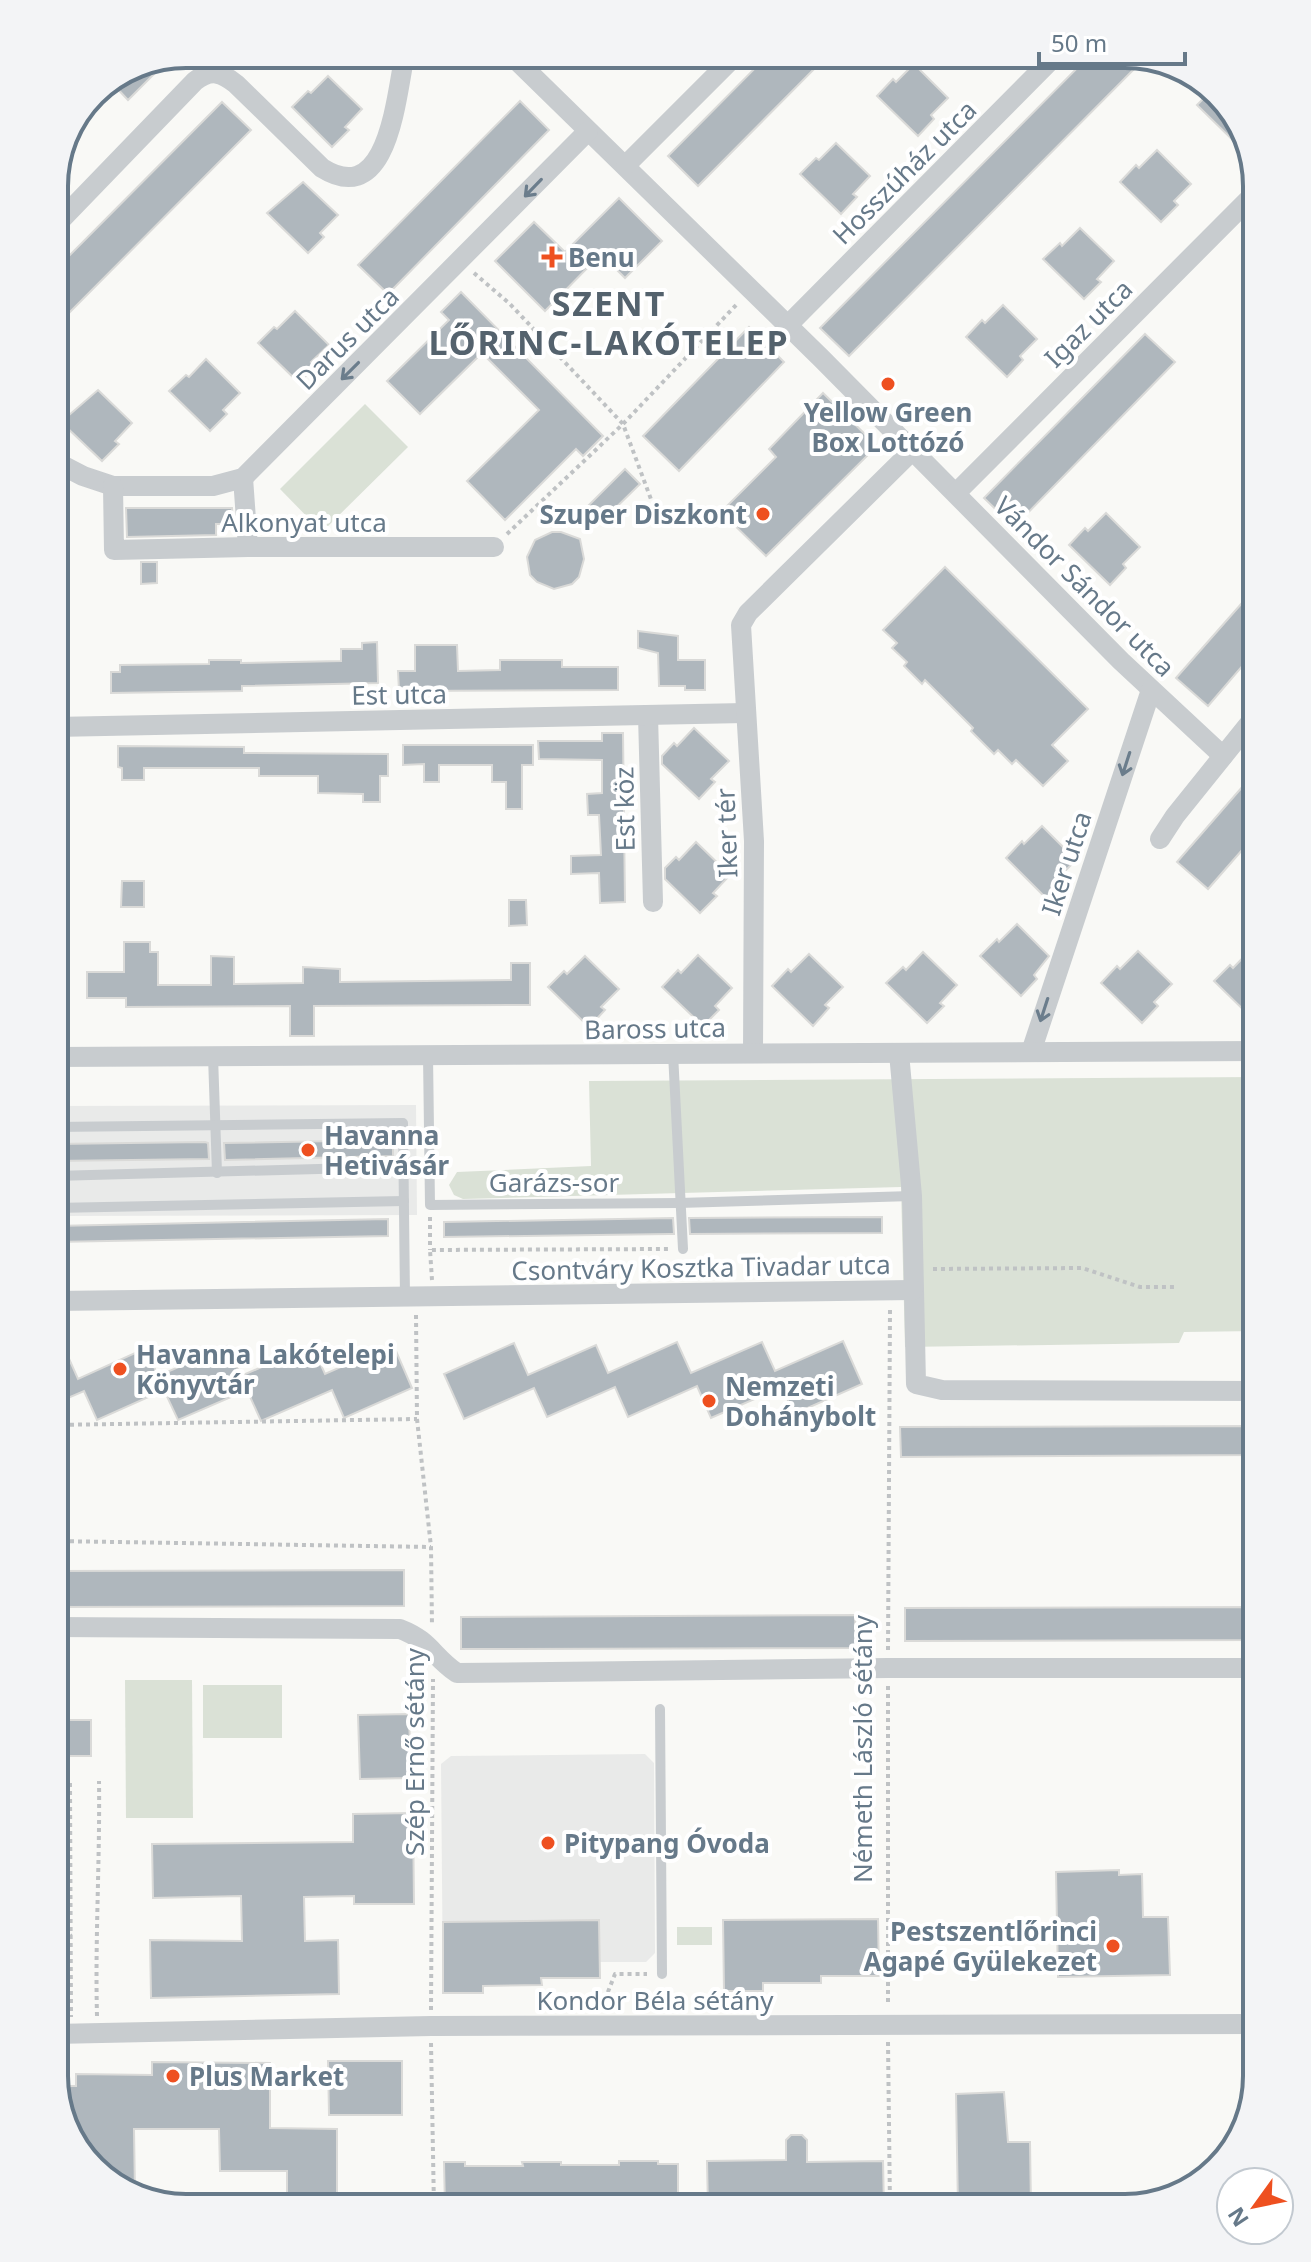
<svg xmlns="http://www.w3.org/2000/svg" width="1311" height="2262" viewBox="0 0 1311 2262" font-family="'Noto Sans',sans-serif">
	<rect width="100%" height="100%" fill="#f9f9f6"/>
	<g fill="#e9eae9">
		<path d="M416,1105L417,1215L54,1216V1106Z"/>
		<path d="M645,1754L654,1763L655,1953L646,1962H600V1978H560V1971H541L542,1985L501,1986L483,1971V1993H443L441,1764L451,1756Z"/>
	</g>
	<g fill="#dae1d6">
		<path d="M365,404L408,447L322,532L280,489Z"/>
		<path d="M1257,1077V1331L1184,1332L1179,1343L905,1347L901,1187L463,1199L454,1195L449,1185L457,1172L591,1166L589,1081Z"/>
		<path d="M125,1680H192L193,1818H126Z"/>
		<rect x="203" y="1685" width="79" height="53"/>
		<rect x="677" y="1927" width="35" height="18"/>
	</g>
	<g fill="#afb7bd" stroke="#dadad8" stroke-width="2">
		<path d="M769,54H829L698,186L668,156Z"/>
		<path d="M1091,54H1135L1145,58L849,356L820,328Z"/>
		<path d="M166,62L128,100L113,84L136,74Z"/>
		<path d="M914,64L948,98L931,115L934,119L918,136L877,96L893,79L896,82Z"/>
		<path d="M328,76L362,109L345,127L349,130L332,147L292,107L308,91L311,93Z"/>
		<path d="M1211,91L1244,128L1250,157L1197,105Z"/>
		<path d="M520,101L549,130L388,294L358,265Z"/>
		<path d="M222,102L251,130L54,328V271Z"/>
		<path d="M836,143L870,176L853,194L857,197L841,214L800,174L816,158L819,160Z"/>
		<path d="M1157,150L1191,184L1174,201L1178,205L1161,222L1120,182L1136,165L1139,168Z"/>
		<path d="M303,182L338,215L320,233L324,237L308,253L267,213Z"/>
		<path d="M619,198L662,241L625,278L601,254L545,311L495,261L534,222L565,252Z"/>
		<path d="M1080,228L1114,261L1097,279L1101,282L1084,299L1043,259L1060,243L1062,246Z"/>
		<path d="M461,292L603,436L583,456L576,449L505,520L467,481L539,410L482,353L420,414L387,381L449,320L441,312Z"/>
		<path d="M1003,305L1037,339L1020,356L1023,360L1007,377L966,337L982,320L985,323Z"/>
		<path d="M295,311L329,345L311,362L315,366L299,383L258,343L274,327L277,329Z"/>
		<path d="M749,327L784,362L679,471L643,436Z"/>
		<path d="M1145,334L1175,362L1014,527L984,498Z"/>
		<path d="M206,359L240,393L223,410L227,414L210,431L169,391L186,375L189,377Z"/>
		<path d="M98,390L132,423L115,441L119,444L102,461L61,422Z"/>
		<path d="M823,393L877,446L766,556L721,512L776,457L769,449Z"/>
		<path d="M625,469L640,484L598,525L583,511Z"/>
		<path d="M126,508H232L233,524H216V535L127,537Z"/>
		<path d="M1106,513L1140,547L1123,564L1126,568L1110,585L1069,545L1085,528L1088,531Z"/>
		<path d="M552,532H561L580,539L584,559L579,577L572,584L554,589L537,582L530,575L527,557L535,540Z"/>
		<path d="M141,562H157V583L141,584Z"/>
		<path d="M945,567L1088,709L1052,745L1068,761L1043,786L1016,760L1012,764L998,750L994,754L971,731L973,728L925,680L922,684L904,666L907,662L892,648L897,643L883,630Z"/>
		<path d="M1257,586V649L1208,706L1176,678Z"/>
		<path d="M638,631L678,636V660H705V690H685V686H659L658,653L638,648Z"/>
		<path d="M377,642L378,683L242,686V691L111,693V672H120V665L209,664V660H241V663L341,661V649H362V643Z"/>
		<path d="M415,645H457L458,671L500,670V660H562V667H618V690L399,691L398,671H415Z"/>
		<path d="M694,728L729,761L711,779L715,782L699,799L662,764V756L674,743L677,746Z"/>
		<path d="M602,733H623L625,902L600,903L599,873L571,874V856L601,855L599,815H588L587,794L602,793V760L539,759L538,741H602Z"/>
		<path d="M403,745H533V765H522V809H506V782H492V765H439V782H424V764L403,765Z"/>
		<path d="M118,746L244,747V753L388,754V776H380V802H363V794L318,793V776H259V768H144V780H122V768L118,767Z"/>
		<path d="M1257,770V833L1208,889L1177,862Z"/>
		<path d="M1042,826L1076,860L1059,877L1063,881L1046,898L1006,858L1022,841L1024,844Z"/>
		<path d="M696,842L730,875L713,893L717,896L700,913L665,879V868L676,857L679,860Z"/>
		<path d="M122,881H144V907H121Z"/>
		<path d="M509,900H526L527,925L509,926Z"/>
		<path d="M1017,924L1049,956L1034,975L1037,979L1021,996L980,956L997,939L999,942Z"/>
		<path d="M124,942H150V952H158V985H211V956L234,957V984L303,983V967L340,969V982L511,980V963H530V1005L314,1006V1036H290V1006L126,1007V998H87V972H124Z"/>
		<path d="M1257,943V1023L1214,981L1230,965L1233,968Z"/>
		<path d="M1138,951L1172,984L1154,1002L1158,1006L1142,1023L1101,983L1117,966L1120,969Z"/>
		<path d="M923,952L957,985L940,1003L944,1006L927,1023L886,983L903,967L906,970Z"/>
		<path d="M809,954L843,987L825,1005L829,1008L813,1026L772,986L788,969L791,972Z"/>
		<path d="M698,955L732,988L715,1006L719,1010L703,1026L662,987L678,970L681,973Z"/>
		<path d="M585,956L619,989L601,1007L605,1010L589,1027L548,987L564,971L567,974Z"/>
		<path d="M393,1140V1156L225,1160L224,1143Z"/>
		<path d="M205,1142L208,1143L209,1159L54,1161V1144Z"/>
		<path d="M882,1217V1233L690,1234L689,1218Z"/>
		<path d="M673,1218L674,1234H669L444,1237V1222Z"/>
		<path d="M388,1219V1236L54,1242V1226Z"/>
		<path d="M54,1325L78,1379L146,1348L158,1376L227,1346L241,1376L312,1345L325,1374L393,1344L412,1388L344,1418L332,1390L261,1421L247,1390L178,1420L164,1390L97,1420L84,1391L54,1404Z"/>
		<path d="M843,1341L862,1384L794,1414L782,1387L711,1418L697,1386L628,1417L615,1387L547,1417L534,1388L464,1419L444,1374L514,1343L528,1375L596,1345L608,1373L677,1342L691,1373L762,1342L775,1371Z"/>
		<path d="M1257,1426V1455L901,1457L900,1427Z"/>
		<path d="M404,1570V1606L54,1607V1571Z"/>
		<path d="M1257,1607V1640L905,1641V1608Z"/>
		<path d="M855,1615L856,1648L461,1649V1617Z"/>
		<path d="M409,1714L411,1778L360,1779L358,1715Z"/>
		<path d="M54,1720H91V1756H56Z"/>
		<path d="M413,1813L414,1904H354V1896L304,1897L305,1941L338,1940L339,1994L151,1998L150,1940L242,1941L241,1896L153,1898L152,1844L353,1842V1814Z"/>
		<path d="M1119,1870V1875L1142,1874L1143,1917H1168L1170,1975L1058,1977L1056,1872Z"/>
		<path d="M878,1919L879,1976H821V1983H763V1991H724L723,1920Z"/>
		<path d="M599,1920L600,1978H541L542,1985L483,1986V1993H443V1922Z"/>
		<path d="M328,2061H402V2115H329Z"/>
		<path d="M152,2062L270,2063V2128L337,2129V2208H287V2171H220L219,2129H134L135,2193L112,2186L67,2134L56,2086H76V2074L152,2075Z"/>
		<path d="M1004,2092L1008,2142H1030L1031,2208H958L956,2094Z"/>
		<path d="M791,2135H802L807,2140V2162L883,2161L884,2208H708L707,2161L786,2160V2140Z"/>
		<path d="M619,2161H658V2164H678V2208H445L444,2162H465V2166H523L522,2162H561V2165H619Z"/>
	</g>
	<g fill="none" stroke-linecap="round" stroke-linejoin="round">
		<g stroke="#bfc2c4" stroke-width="4" stroke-dasharray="4 4" stroke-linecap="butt">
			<path d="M474,273L510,304L623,424L652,502"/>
			<path d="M507,534L623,424L738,303"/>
			<path d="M430,1217V1250"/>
			<path d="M933,1269L1082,1268L1140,1287H1175"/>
			<path d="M432,1280L430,1250L668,1249"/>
			<path d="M416,1315L417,1419L431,1547L432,1626"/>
			<path d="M54,1425L417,1419"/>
			<path d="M54,1541L431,1547"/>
			<path d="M888,1650L890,1310"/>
			<path d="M888,1686V2006"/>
			<path d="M54,1783H70L71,2017"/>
			<path d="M54,1806H70"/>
			<path d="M54,1917L71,1936"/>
			<path d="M602,2007L615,1974H647"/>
			<path d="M431,2010L433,1679"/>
			<path d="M97,2016C95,1938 100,1860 99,1781"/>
			<path d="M888,2042L890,2208"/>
			<path d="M431,2043L434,2208"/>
		</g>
		<g stroke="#c8cccf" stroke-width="10">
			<path d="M673,1053L683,1249"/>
			<path d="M428,1055L430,1205L679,1203L912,1196"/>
			<path d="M213,1056L217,1173"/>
			<path d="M54,1127L403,1123L405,1298"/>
			<path d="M54,1176L429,1166"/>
			<path d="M54,1208L404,1201"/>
			<path d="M660,1709L662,1974"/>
		</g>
		<g stroke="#c8cccf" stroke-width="20">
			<path d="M510,54L821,358L1121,661L1223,756"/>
			<path d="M626,165L737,54"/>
			<path d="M54,227L195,81C211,69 221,72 236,84L322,168C389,210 396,95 405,54"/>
			<path d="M788,325L1057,54"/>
			<path d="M54,461L83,476L113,486H213L243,478L588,131"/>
			<path d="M243,478L248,547"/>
			<path d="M113,486L114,550L248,547H494"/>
			<path d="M956,493L1257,191"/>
			<path d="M648,715L653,902"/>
			<path d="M54,727L745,713"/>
			<path d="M1160,839L1175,816L1257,714"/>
			<path d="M1031,1052L1151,690"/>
			<path d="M753,1053L754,841L741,625L748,613L913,450"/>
			<path d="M899,1053L912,1196L916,1384L942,1390L1257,1391"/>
			<path d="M54,1057L1257,1051"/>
			<path d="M54,1301L913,1290"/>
			<path d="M54,1627L400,1629C431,1641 432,1656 457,1673L888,1668H1257"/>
			<path d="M54,2034L431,2026L1257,2024"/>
		</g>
	</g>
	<defs><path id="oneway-shaft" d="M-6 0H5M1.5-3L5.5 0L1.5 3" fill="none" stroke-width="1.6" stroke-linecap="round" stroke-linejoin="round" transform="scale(2)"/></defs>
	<g stroke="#6b7d8c">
		<use href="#oneway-shaft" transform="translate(533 188) rotate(134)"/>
		<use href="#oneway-shaft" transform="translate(350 371) rotate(135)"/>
		<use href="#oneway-shaft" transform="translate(1126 764) rotate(108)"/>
		<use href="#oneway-shaft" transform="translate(1044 1010) rotate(108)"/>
	</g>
	<g fill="#ee5020" stroke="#fff" stroke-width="3">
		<path d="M548 245h8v8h8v8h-8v8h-8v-8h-8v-8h8z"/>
		<circle cx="888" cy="384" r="8"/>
		<circle cx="763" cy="514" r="8"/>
		<circle cx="308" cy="1150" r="8"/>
		<circle cx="120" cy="1369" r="8"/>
		<circle cx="709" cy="1401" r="8"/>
		<circle cx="548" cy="1843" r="8"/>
		<circle cx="1113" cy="1946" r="8"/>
		<circle cx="173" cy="2076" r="8"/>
	</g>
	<g text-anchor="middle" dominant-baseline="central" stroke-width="8" stroke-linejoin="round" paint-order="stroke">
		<g font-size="26" fill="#667989" stroke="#fff">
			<text transform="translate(904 172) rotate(-45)">Hosszúház utca</text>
			<text transform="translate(1088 323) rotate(-45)">Igaz utca</text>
			<text transform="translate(347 338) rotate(-45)">Darus utca</text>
			<text x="304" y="522">Alkonyat utca</text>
			<text transform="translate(1085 586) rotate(45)">Vándor Sándor utca</text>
			<text transform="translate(399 694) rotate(-1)">Est utca</text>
			<text transform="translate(624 809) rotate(-91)">Est köz</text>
			<text transform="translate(726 833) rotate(-92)">Iker tér</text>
			<text transform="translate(1066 863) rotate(-72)">Iker utca</text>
			<text transform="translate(655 1028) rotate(-1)">Baross utca</text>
			<text x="554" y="1182">Garázs-sor</text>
			<text transform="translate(701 1267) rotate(-1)">Csontváry Kosztka Tivadar utca</text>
			<text transform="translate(862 1749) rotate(-90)">Németh László sétány</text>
			<text transform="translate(414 1752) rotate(-90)">Szép Ernő sétány</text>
			<text x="655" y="2000">Kondor Béla sétány</text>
		</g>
		<g font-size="26" font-weight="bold" fill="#667989" stroke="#fff" text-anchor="start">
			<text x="568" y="257">Benu</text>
			<text x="888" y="412" text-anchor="middle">Yellow Green<tspan x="888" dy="30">Box Lottózó</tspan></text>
			<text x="747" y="514" text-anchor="end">Szuper Diszkont</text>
			<text x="324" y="1135">Havanna<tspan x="324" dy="30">Hetivásár</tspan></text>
			<text x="136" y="1354">Havanna Lakótelepi<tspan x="136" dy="30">Könyvtár</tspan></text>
			<text x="725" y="1386">Nemzeti<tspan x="725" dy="30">Dohánybolt</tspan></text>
			<text x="564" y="1843">Pitypang Óvoda</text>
			<text x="1097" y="1931" text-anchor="end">Pestszentlőrinci<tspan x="1097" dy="30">Agapé Gyülekezet</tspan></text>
			<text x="189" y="2076">Plus Market</text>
		</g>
		<g font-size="34" font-weight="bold" letter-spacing="2" fill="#54626d" stroke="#fff">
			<text x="609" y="303">SZENT<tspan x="609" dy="39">LŐRINC-LAKÓTELEP</tspan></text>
		</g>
	</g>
	<path d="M0 0H1311V2262H0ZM186 68H1125A118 118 0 0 1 1243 186V2076A118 118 0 0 1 1125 2194H186A118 118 0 0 1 68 2076V186A118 118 0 0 1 186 68Z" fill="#f3f4f6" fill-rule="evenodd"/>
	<path fill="none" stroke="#667989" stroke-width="4" d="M186 68H1125A118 118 0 0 1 1243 186V2076A118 118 0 0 1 1125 2194H186A118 118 0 0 1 68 2076V186A118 118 0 0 1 186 68Z"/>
	<g transform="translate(1255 2206) rotate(237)"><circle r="38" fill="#ffffff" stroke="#c2c9d0" stroke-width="2"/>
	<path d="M0-6L14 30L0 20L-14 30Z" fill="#ee5020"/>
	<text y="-12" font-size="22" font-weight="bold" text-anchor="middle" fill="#667989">N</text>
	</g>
	<path d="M1039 52v12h146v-12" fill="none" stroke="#667989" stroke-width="4"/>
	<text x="1051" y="52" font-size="24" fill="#667989" stroke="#ffffff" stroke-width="6" paint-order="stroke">50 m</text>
</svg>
